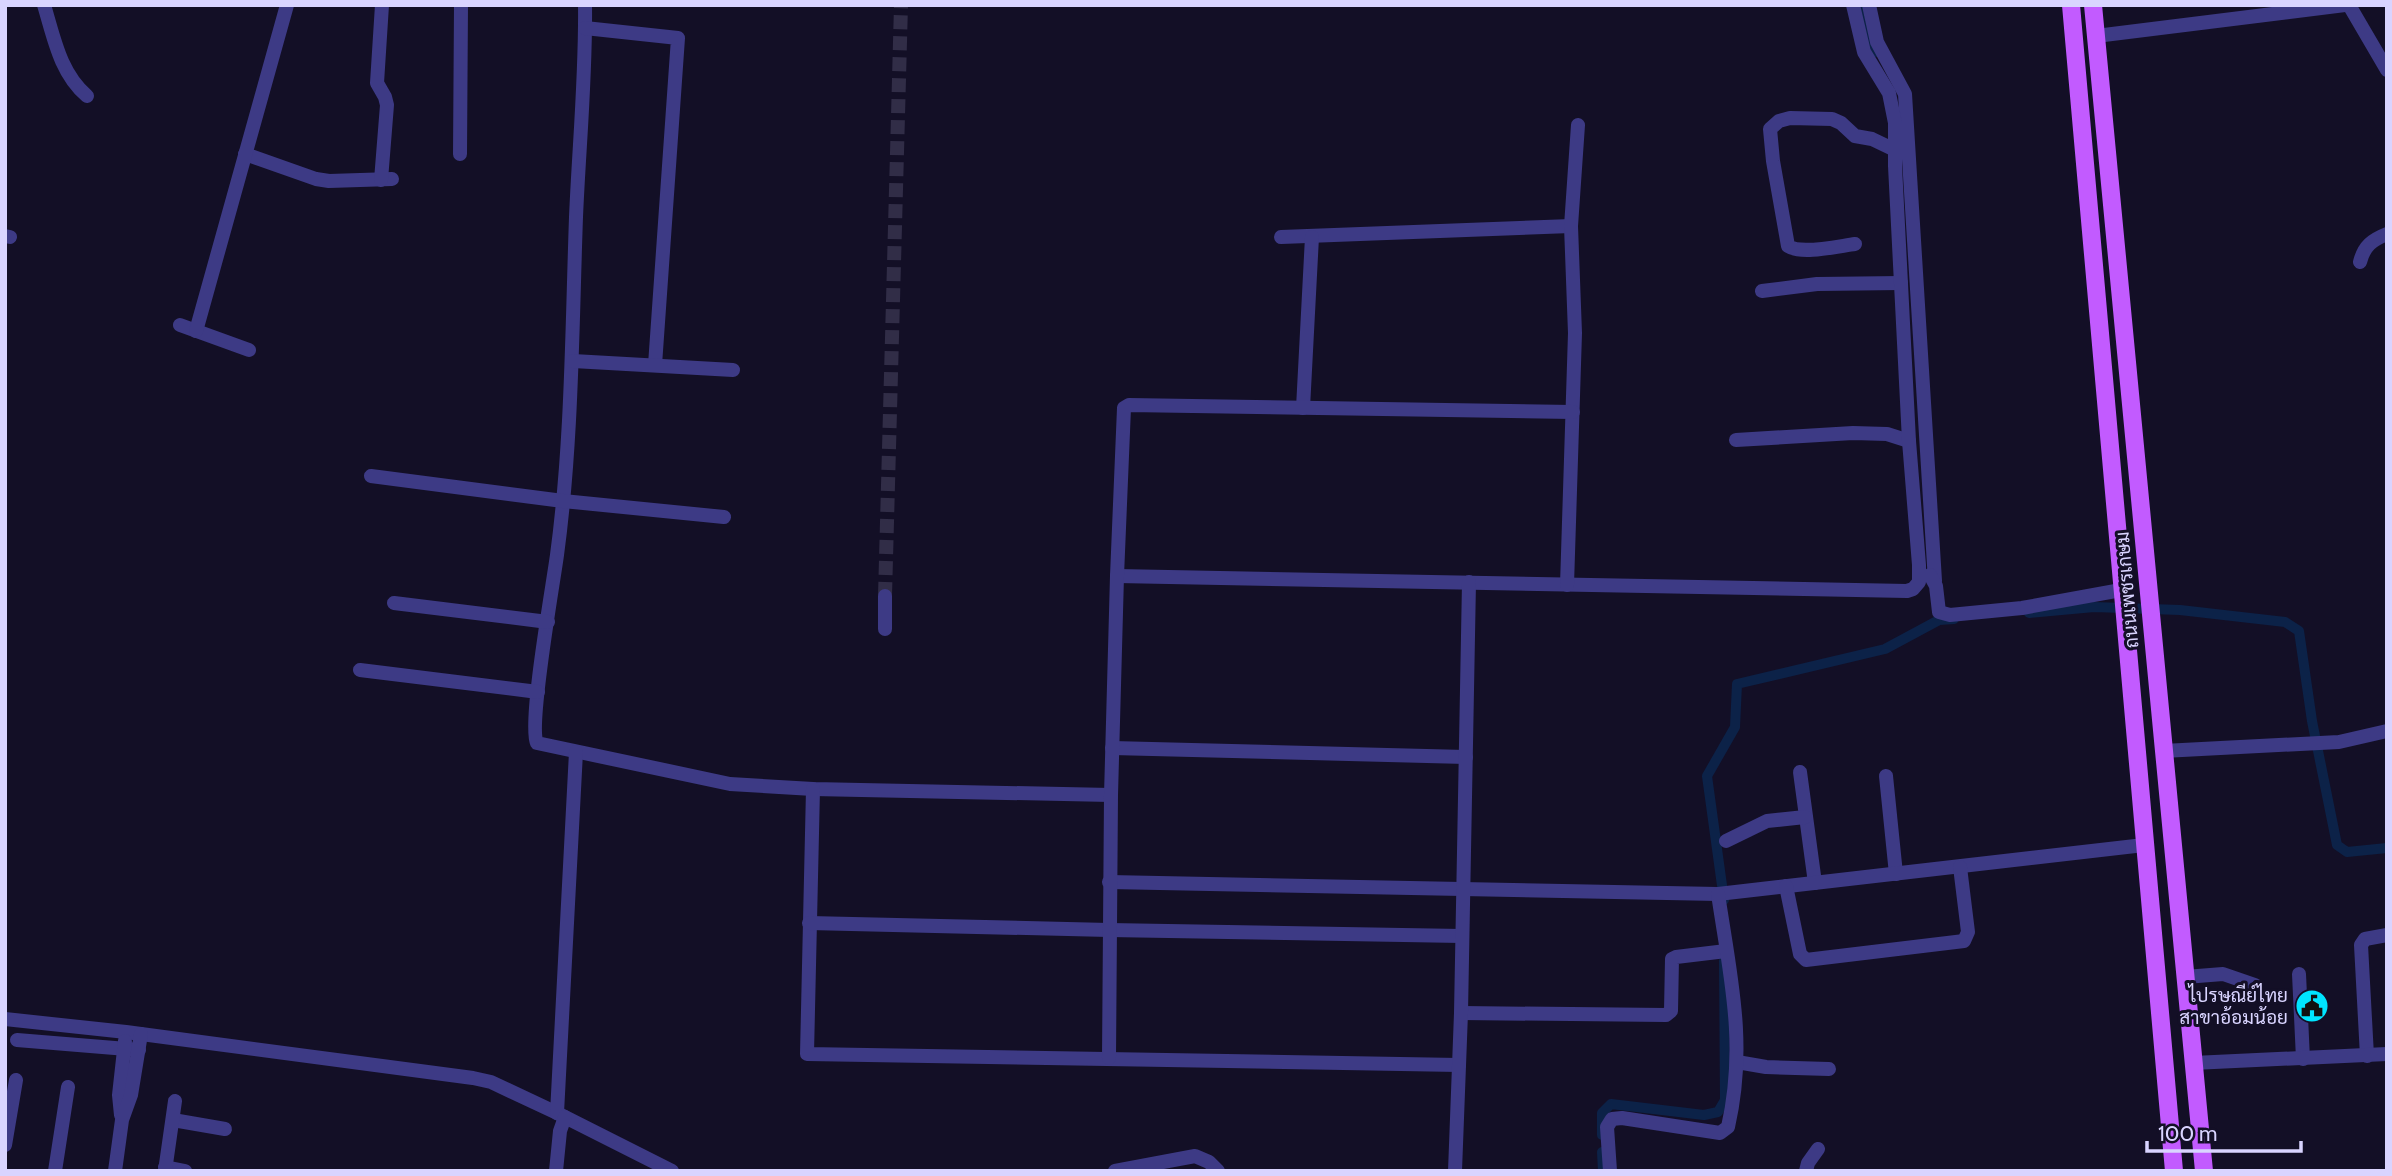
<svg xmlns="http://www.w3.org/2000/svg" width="2392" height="1176" viewBox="0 0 2392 1176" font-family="Cabin,Sarabun,sans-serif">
	<rect width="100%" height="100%" fill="#130f26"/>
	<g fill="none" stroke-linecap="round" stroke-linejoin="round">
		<g stroke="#0c2248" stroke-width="10">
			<path d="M1863,7L1868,39L1876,52"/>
			<path d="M2029,613L2094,607L2180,610L2285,622L2299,631L2312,721L2337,845L2347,852L2387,848"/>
			<path d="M1724,900L1707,776L1735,727L1737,684L1885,649L1939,620L1954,619"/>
			<path d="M1602,1135V1113L1611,1104L1704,1115L1718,1112L1725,1100L1724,961"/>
			<path d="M1602,1152L1603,1171"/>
		</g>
		<path stroke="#312d47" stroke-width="14" stroke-dasharray="14 7" stroke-linecap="butt" d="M885,596L901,5"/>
		<g stroke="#3d3a85" stroke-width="14">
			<path d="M44,5C54,38 60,73 87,96"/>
			<path d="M585,5C586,76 579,146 576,217C572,330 572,443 557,555C553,585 528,725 537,743L730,784L813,789L1111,795"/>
			<path d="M1869,5L1877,42L1905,94L1935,581"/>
			<path d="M2349,5L2387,70"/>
			<path d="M585,28L678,38L655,365"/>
			<path d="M2096,36L2345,5"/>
			<path d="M245,154L316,179L329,181L392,179"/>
			<path d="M460,154L461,5"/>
			<path d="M381,180L387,105L385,97L377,83L382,5"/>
			<path d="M5,236L10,237"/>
			<path d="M1281,237L1571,226"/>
			<path d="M1855,244C1839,246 1801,255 1788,246L1773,161L1770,129L1779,121L1790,118L1832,119L1841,123L1855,136L1872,139L1895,150"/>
			<path d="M2360,262C2364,246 2372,240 2387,234"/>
			<path d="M1762,291L1817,284L1901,283"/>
			<path d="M180,325L249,350"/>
			<path d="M196,331L287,5"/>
			<path d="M573,361L733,370"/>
			<path d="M1303,408L1312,237"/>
			<path d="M1736,440L1853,433L1887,434L1909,441"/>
			<path d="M371,476L563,501L724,517"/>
			<path d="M1930,575L1936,586L1939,612L1950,615L2022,608L2121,590"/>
			<path d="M1117,576L1907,591L1913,589L1919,582V565L1909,441L1895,166V123L1889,93L1864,52L1853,5"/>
			<path d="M1567,585L1575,333L1571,226L1578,125"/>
			<path d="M394,603L548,622"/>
			<path d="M885,629V596"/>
			<path d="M360,670L538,692"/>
			<path d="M1112,748L1466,757"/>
			<path d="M2163,751L2339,742L2387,731"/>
			<path d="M1800,772L1815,883"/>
			<path d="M1886,776L1896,874"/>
			<path d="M813,789L807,1054L1459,1065"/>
			<path d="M1726,841L1767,821L1805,817"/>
			<path d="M1109,882L1718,894L2144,845"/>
			<path d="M1786,886L1800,954L1806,960L1964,941L1968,932L1960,867"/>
			<path d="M809,923L1109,930L1462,936"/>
			<path d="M2299,974L2303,1059"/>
			<path d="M2185,977L2223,974L2255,985"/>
			<path d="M1461,1013L1666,1015L1671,1011L1672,959L1676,957L1726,951"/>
			<path d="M5,1019L126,1032L473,1078L491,1082L557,1113L672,1171"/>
			<path d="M17,1040L139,1050"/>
			<path d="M2367,1056L2361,945L2365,939L2387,935"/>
			<path d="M1109,1058L1111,795L1117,576L1124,408L1129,405L1573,412"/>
			<path d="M1737,1062L1766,1067L1829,1069"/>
			<path d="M2193,1063L2387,1054"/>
			<path d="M557,1113L576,752"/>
			<path d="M121,1115L119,1095L125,1041"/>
			<path d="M173,1120L225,1129"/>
			<path d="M5,1145L16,1080"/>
			<path d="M165,1167L185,1171"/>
			<path d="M55,1171L68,1087"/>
			<path d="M115,1171L122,1120L131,1095L141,1034"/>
			<path d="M165,1171L175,1101"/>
			<path d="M556,1171L560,1131L565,1117"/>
			<path d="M1115,1171L1195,1156L1209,1162L1218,1171"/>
			<path d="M1455,1171L1461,1013L1469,582"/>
			<path d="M1610,1171L1607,1127L1612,1119L1622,1118L1720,1133L1728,1127C1747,1044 1730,975 1718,894"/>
			<path d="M1806,1171L1808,1163L1818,1149"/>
		</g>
		<g stroke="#c25bff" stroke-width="18">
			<path d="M2071,5L2174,1171"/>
			<path d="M2093,5L2204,1171"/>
		</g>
	</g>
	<defs>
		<symbol id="civic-disc" viewBox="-11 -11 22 22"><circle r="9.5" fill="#00e5ff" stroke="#130f26"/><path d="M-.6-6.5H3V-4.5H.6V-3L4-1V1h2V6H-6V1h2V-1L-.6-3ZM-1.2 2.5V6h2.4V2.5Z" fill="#111"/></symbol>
	</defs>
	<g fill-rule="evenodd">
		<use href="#civic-disc" x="2293" y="987" width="38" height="38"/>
	</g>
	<g text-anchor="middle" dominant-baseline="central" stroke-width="6" stroke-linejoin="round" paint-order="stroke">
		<g font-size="19" fill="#d9d4ff" stroke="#130f26">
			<text transform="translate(2127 590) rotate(-95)">ถนนเพชรเกษม</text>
		</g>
		<g font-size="19" fill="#d9d4ff" stroke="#130f26" text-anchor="end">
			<text x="2288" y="995">ไปรษณีย์ไทย<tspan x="2288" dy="22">สาขาอ้อมน้อย</tspan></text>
		</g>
	</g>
	<rect width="2392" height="1176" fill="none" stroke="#d9d4ff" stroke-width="14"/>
	<path d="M2147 1141v10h154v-10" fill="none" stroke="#d9d4ff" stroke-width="3.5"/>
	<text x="2158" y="1141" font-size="21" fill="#d9d4ff" stroke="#130f26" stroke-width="5" paint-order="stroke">100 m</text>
</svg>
